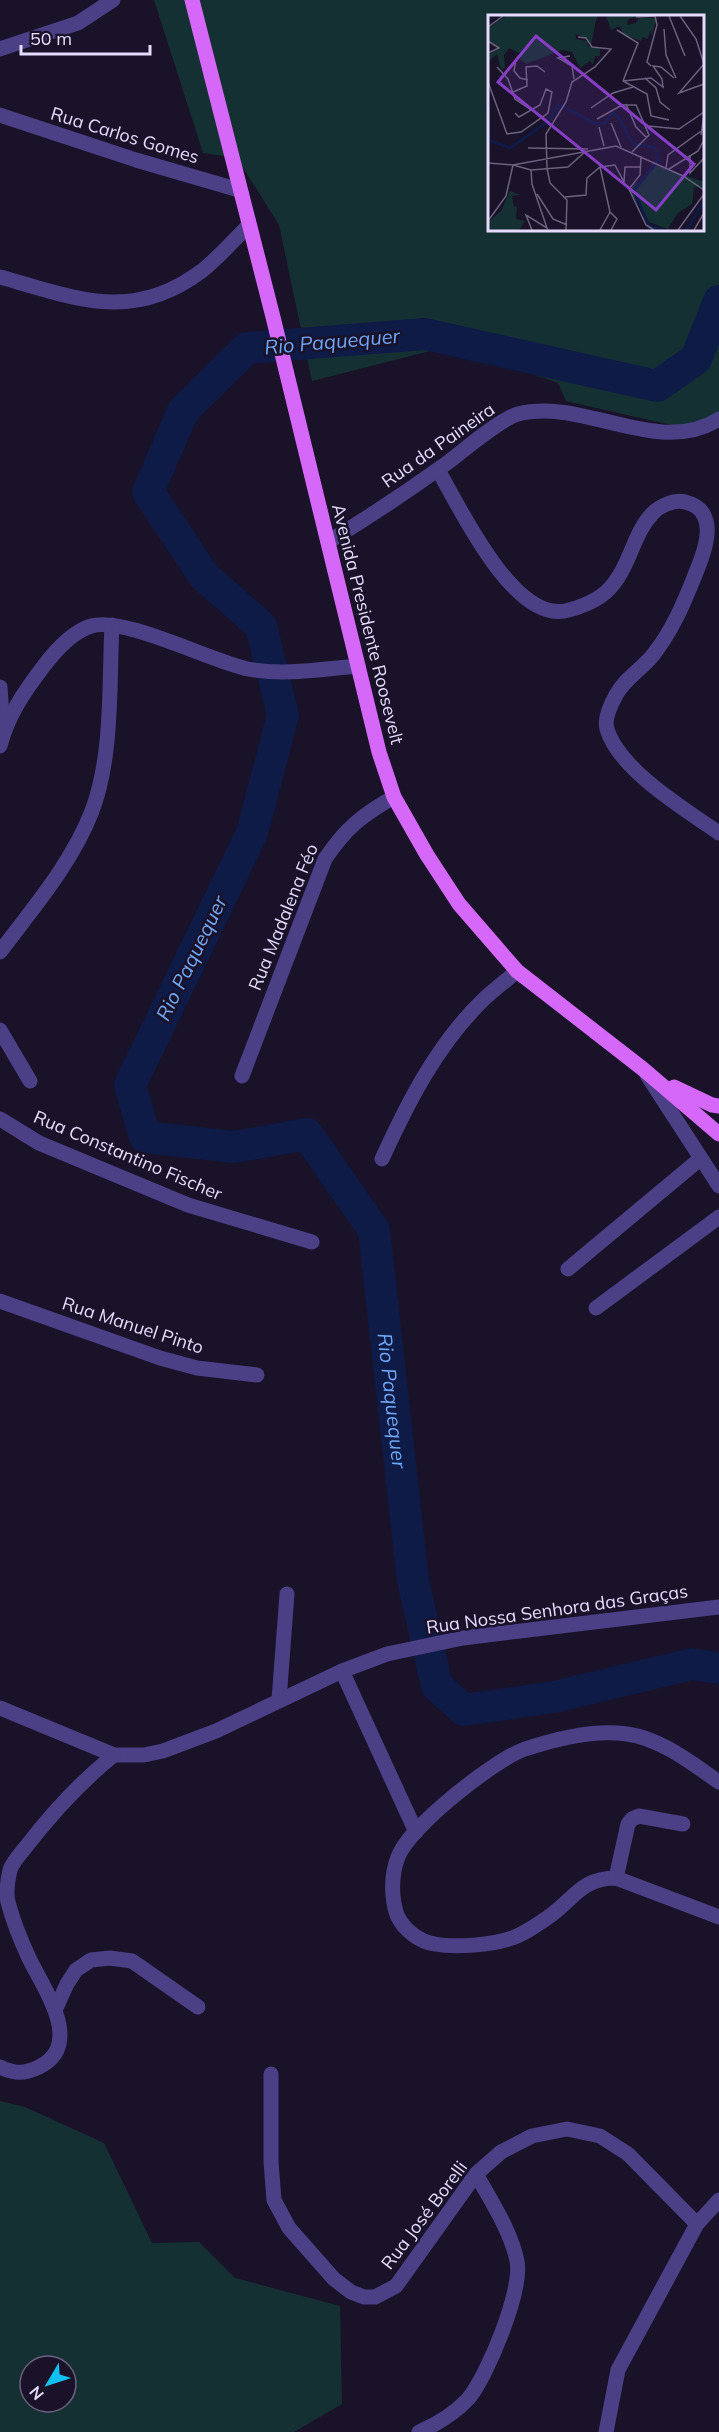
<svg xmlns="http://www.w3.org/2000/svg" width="719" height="2432" viewBox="0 0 719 2432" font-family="Mulish,sans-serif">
	<rect width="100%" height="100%" fill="#191229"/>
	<g fill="#153033" fill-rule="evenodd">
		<path d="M154,0H719V421L697,431L566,401L558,383L464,350L430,351L312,381L279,225L237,158L203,153ZM490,16H702V230H490Z"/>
		<path d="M0,2101L25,2107L104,2143L152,2243L199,2242L235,2278L340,2306L342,2404L294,2432H0ZM30,2366H66V2402H30Z"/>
	</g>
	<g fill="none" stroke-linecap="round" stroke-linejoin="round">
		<path stroke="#0e1b46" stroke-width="32" id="s1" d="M719,301L696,359L657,386L425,334L247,348L183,411L148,492L204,576L261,626L283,715L252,833L130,1085L145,1137L234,1147L307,1134L374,1230L413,1581L437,1686L464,1710L554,1697L692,1664L719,1668"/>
		<g stroke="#4b3f85" stroke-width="15">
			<path d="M0,49L78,23L113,0"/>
			<path d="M0,115L136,160L239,190"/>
			<path d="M0,277C76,298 132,324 203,270C219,257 234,240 249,225"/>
			<path d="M438,470C460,508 513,621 565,611C579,608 596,601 606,592C630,570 632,535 652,514C659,506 675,499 685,502C694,504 702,509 705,518C712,534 701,560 695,575C684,603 672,631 653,655C642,669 624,679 616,695C611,704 604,719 607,729C619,770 686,810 719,833"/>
			<path d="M328,542C369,517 408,491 447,463C463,451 500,419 518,414C583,397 658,458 719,419"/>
			<path d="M0,687L3,729"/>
			<path d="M0,746C8,715 24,692 43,667C55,651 72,632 91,626C124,616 210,661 248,669C284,676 322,669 358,666"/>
			<path d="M0,952C33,908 72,863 92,811C113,756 109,684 112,625"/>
			<path d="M0,1030L30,1081"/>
			<path d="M647,1075L719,1186"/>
			<path d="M242,1076L325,859C345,829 362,815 394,797"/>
			<path d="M0,1119L39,1143L188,1205L312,1242"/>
			<path d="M382,1159C408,1102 437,1045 482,1001C493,990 506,981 517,971"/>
			<path d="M568,1269L700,1159"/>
			<path d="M0,1301L160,1358L197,1368L257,1375"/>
			<path d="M596,1308L719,1217"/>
			<path d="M342,1671L416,1832"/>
			<path d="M279,1700L287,1594"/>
			<path d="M0,1708L114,1755H144L163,1751L216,1731L342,1671L387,1654L463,1638L719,1607"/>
			<path d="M719,1782C691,1763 662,1739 627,1734C595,1729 555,1739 525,1749C494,1760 409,1827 398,1857C391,1875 391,1897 397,1915C403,1929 419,1942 435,1944C455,1948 493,1945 512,1938C524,1934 537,1925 547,1918C574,1900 580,1878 616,1878L719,1917"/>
			<path d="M616,1878L628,1824L632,1819L639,1816L683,1824"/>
			<path d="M56,2008L67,1984L76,1970L91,1960L110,1958L132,1961L198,2007"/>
			<path d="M0,2067C14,2074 25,2074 39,2067C85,2044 43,1988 29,1958C21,1941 13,1921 8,1902C6,1894 8,1879 10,1870C12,1863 20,1854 25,1848C52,1813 79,1783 114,1755"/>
			<path d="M271,2074V2162L274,2200L289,2228L334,2279L351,2292L364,2297H375L396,2286L476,2174L501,2152L532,2136L567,2129L600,2136L628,2154L697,2224"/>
			<path d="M419,2432C437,2424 454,2414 468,2399C487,2377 523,2290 517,2261C511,2231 491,2201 476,2174"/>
			<path d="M606,2432L618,2370L697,2224L719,2200"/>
		</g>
		<g stroke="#d568f8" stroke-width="15">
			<path d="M192,0L273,317L379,752L394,797L427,855L459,904L517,971L643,1069L719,1134"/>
			<path d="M674,1087L712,1105L719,1106"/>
		</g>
	</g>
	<g text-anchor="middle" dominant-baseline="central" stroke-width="5" stroke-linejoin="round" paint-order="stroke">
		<g font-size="18" fill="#e4dbfd" stroke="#191229">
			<text transform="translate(125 135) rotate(17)">Rua Carlos Gomes</text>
			<text transform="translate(438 445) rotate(-35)">Rua da Paineira</text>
			<text transform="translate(368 624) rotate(76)">Avenida Presidente Roosevelt</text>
			<text transform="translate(283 917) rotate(-68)">Rua Madalena Féo</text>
			<text transform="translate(128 1155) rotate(23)">Rua Constantino Fischer</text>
			<text transform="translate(133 1325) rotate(18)">Rua Manuel Pinto</text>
			<text transform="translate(557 1609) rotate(-8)">Rua Nossa Senhora das Graças</text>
			<text transform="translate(424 2215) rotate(-53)">Rua José Borelli</text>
		</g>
		<g font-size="20" font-style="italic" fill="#6fa7f8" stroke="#191229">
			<text transform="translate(332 341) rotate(-5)">Rio Paquequer</text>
			<text transform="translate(191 958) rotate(-64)">Rio Paquequer</text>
			<text stroke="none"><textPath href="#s1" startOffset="1881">Rio Paquequer</textPath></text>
		</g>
	</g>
	<g transform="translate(488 15)">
		<rect width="216" height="216" fill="#191229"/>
		<path d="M18,1H109L103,30L100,24L87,19L88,24L99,26L100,31L112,34V41H107L105,49L102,46L92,53L84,37L74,35L38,49L32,44L33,39L21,33L16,40L17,53L13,54L9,39L0,47V40L12,33L0,25V13ZM118,1H152L140,4L139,10L148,8L151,3H168L164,21L162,16L160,24L155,22L153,26L135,19L132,11L123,15ZM165,149L213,166L216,163V173L206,172L204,189L190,198L180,213L182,215L156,205L154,193L140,175L159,160ZM22,176L33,180L24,181L26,192L29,191L28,204L37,206L31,215H0V207L13,196Z" fill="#153033"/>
		<path fill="none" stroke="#0e1b46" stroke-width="3" d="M0,88L1,125L22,133L61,106L71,89L106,108L116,109L124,98L129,100L145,129L166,132L169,139L170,146L146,175L161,211L175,215M198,215L216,187"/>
		<path fill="none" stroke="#6a627e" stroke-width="1.5" d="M181,1L197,41M192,1L208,24L216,49L191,78L216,69M148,2L166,1M0,12L15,1M176,14L178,40L188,63M129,15L150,28L135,66M0,26L11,33L0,38M82,41L70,43L84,51L86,64M28,44L26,56L32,63L40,65M163,51L159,47L169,10L167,1M9,52L20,64L27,84L43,95M157,63L168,73L172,87L182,95M135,66L163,63L175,72L174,64L165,51L173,52L186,63M135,66L159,79L163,101L181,105M0,67L19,119L33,117L60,98L64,77L58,74L52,90L31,102L27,98M25,77L39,71L38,52L49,51L57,57M138,89L148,112L159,123M103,93L125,78L145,72M109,104L134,90H148L161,120L144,137M123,108L133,132M160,111L191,114L216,97M111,112L116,131M213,120L216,100M40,133L100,134M202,140V158L216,143M153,141L152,160L141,174L158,210L166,215M0,148L25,150L128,131L195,161L216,175M25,150L43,155L80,152L98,136M59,153L58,119L78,87L84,67L107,52L123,34L104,32L98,23L90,22M59,153L62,168L79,185L78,215M178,153L180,140L216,114M181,154L210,136L216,125M43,155L44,169L59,213L38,200L44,215M49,179L65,204L79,210M77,182L98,180L99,163L112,152L127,150L136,167L137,152H152M122,197L129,204L123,215M0,206L18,181L25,150M112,215L122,197L112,152M190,215L216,179M206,215L216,198"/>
		<path fill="#863ec5" fill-opacity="0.15" stroke="#863ec5" stroke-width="3" d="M48,21L206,149L168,195L10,67Z"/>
		<rect width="216" height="216" fill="none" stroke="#e4dbfd" stroke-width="3"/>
	</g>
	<g transform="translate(48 2384) rotate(231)"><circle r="28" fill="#191229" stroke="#6a627e" stroke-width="1.5"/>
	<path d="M0-4.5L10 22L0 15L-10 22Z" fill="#11c0f3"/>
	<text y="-9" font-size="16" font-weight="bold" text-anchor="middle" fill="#e4dbfd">N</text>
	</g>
	<path d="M21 45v9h129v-9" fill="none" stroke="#e4dbfd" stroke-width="3"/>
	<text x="30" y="45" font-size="18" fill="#e4dbfd" stroke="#191229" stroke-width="4.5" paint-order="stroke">50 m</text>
</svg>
